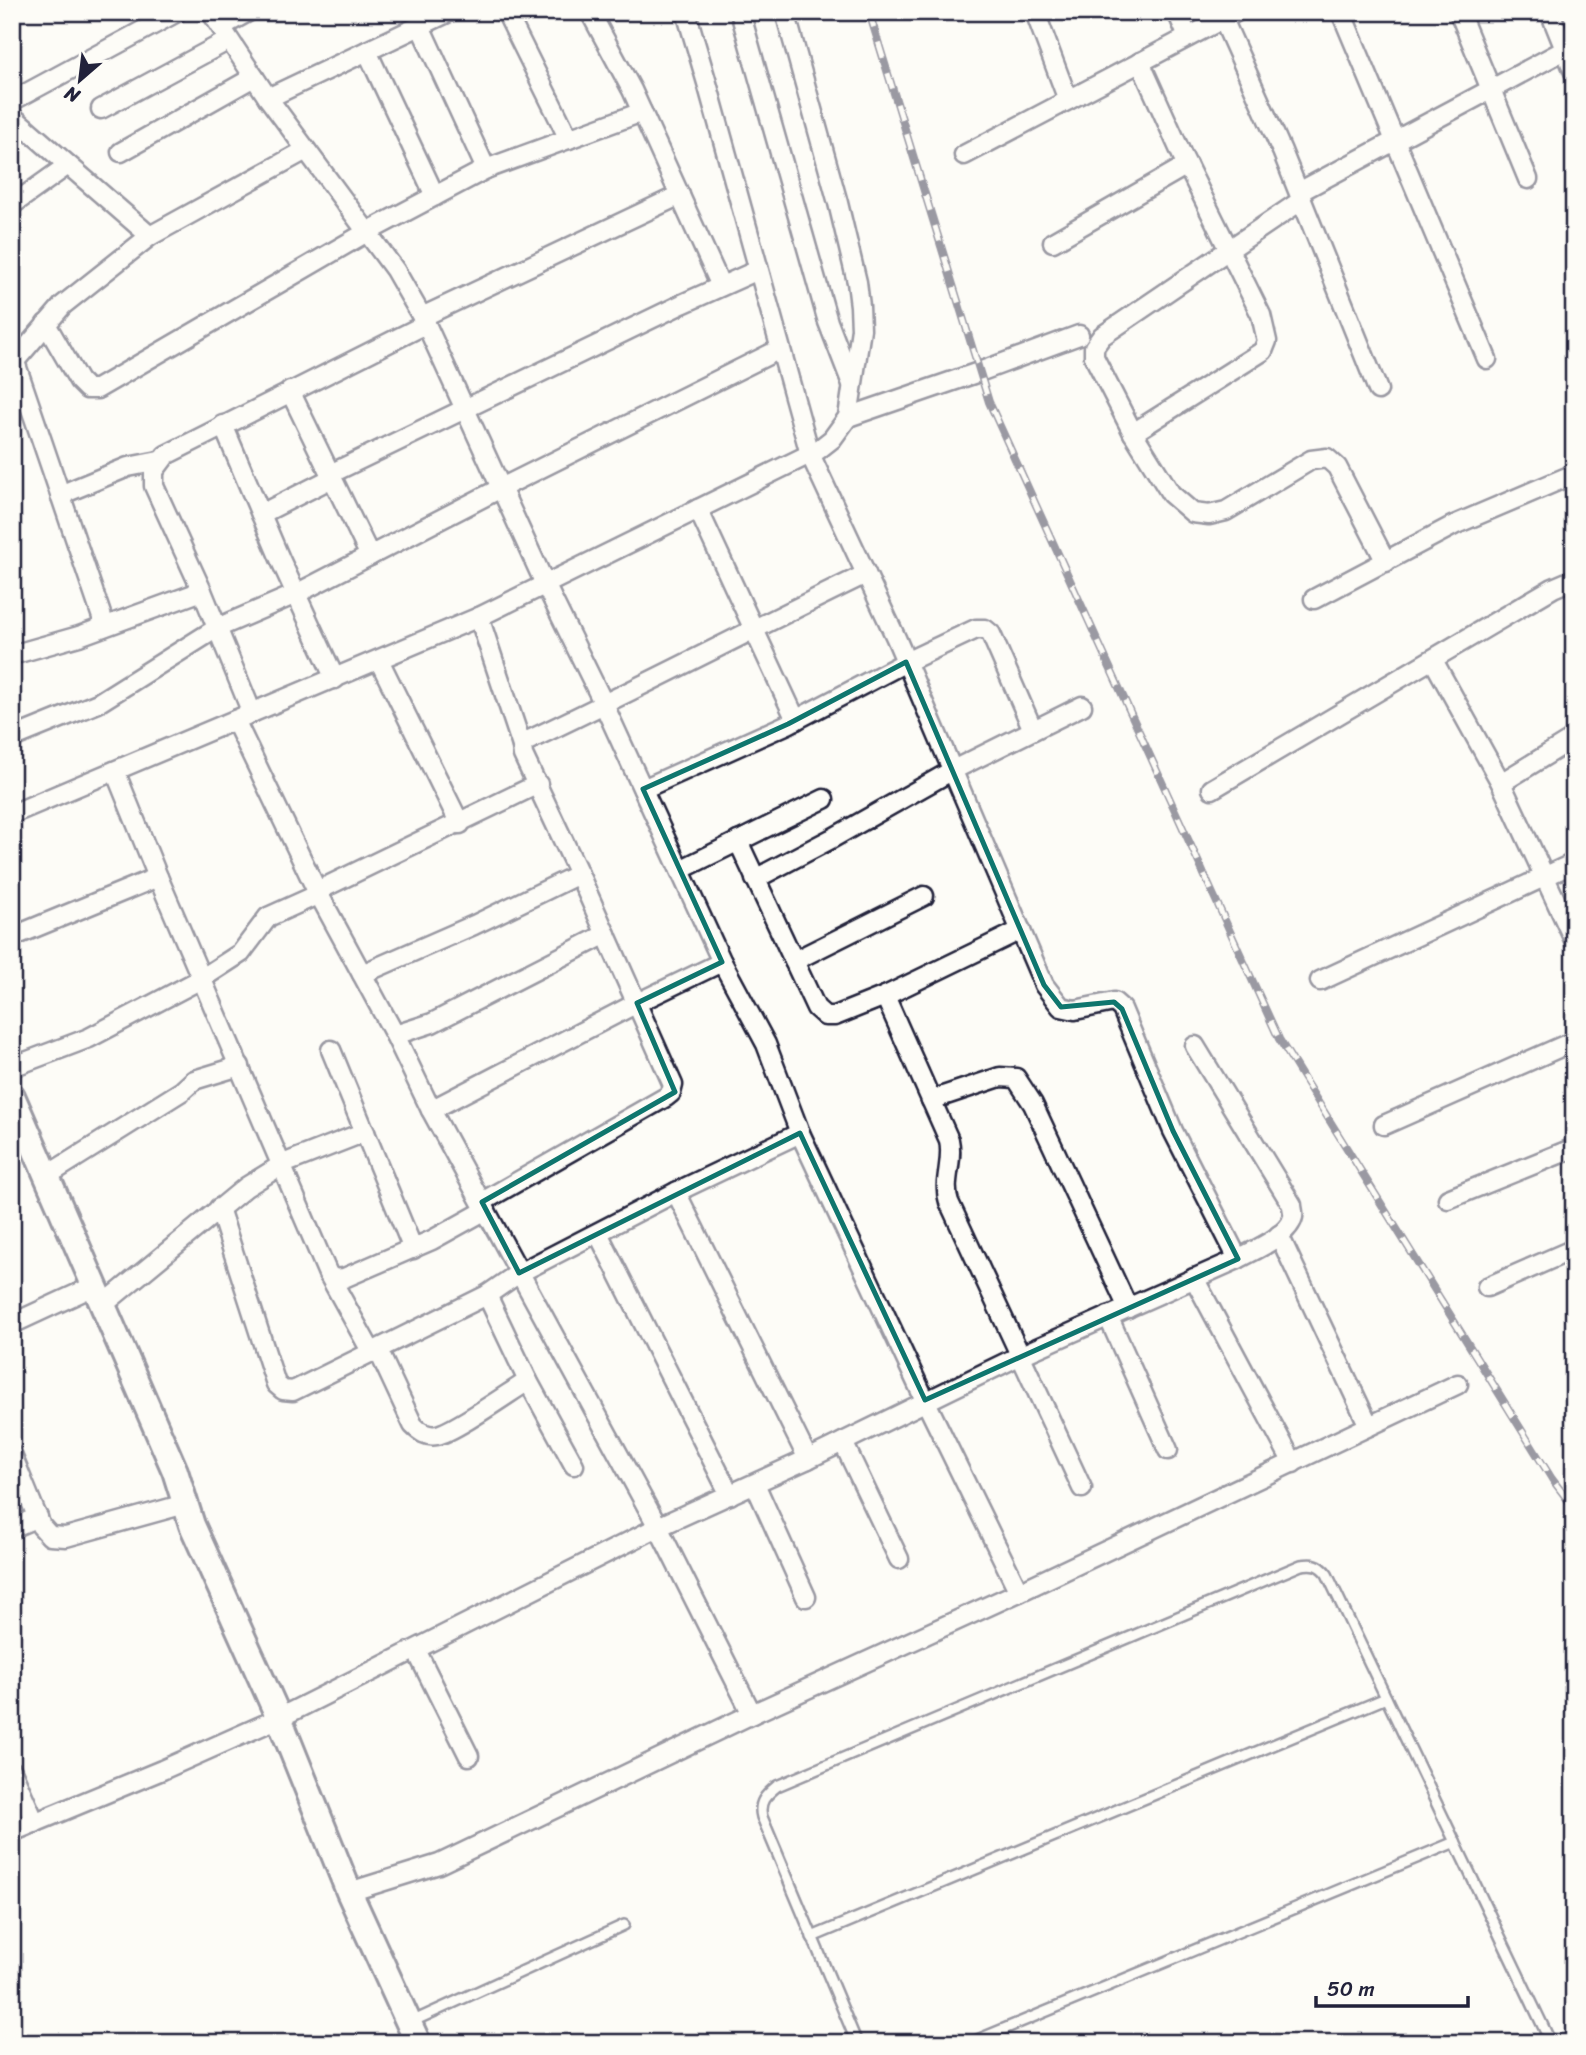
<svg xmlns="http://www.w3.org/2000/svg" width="1586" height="2055" viewBox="0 0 1586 2055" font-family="Sriracha,sans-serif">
	<rect width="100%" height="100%" fill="#fdfcf7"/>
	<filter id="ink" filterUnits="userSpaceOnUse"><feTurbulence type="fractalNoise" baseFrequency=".0143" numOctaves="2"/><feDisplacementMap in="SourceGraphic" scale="14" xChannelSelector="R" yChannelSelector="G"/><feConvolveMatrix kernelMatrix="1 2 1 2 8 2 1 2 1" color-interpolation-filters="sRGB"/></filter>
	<g filter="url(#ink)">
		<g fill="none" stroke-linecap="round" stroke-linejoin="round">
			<defs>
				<g id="lane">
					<path d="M812,1937L1386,1698"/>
					<path d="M409,2023L624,1925"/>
					<path d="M857,2043L762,1817C758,1802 766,1795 777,1786L1301,1565C1313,1563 1319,1564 1327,1574L1551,2043"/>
					<path d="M970,2043L1455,1842"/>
				</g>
				<g id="street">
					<path d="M211,12L268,98L395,270L426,324L545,584L600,696L722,962L766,1044L800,1133L925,1400L1019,1592L752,1714L439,1864L349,1892"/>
					<path d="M506,12L569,139"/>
					<path d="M590,12L632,90L721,286"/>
					<path d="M686,12L707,83L810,454L896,638L1044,985L1061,1007L1075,1010L1114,1002L1122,1009L1173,1131L1238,1259"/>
					<path d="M740,12L828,322L852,384"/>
					<path d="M1035,12L1068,100"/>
					<path d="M1177,12L1188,37"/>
					<path d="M1341,12L1487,359"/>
					<path d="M1459,12L1528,179"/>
					<path d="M1550,12L1574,72"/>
					<path d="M1223,19L1282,151L1378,390"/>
					<path d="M420,26L486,169"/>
					<path d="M221,27L248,12"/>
					<path d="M367,51L435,196"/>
					<path d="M268,98L449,12"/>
					<path d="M12,101L177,12"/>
					<path d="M101,109L229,40"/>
					<path d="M12,116L150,236"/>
					<path d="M121,152L254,77"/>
					<path d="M964,155L1236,12"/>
					<path d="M1299,192L1574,45"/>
					<path d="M1302,200L1102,336L1094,347V357L1133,433L1171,494L1193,513L1209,515L1226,511L1311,460L1327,458L1337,467L1386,562"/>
					<path d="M12,205L68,165"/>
					<path d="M1053,242L1187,165"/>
					<path d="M422,317L680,195"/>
					<path d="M46,324L79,381L87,389H97L367,232L486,169L642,112"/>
					<path d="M12,353L105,626"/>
					<path d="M15,361L63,305L150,236L306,150"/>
					<path d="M290,391L370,556"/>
					<path d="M848,417L979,372L1079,335"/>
					<path d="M223,425L280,559L335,679"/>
					<path d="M1133,433L1263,351L1267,341L1261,315L1182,155L1140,62"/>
					<path d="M330,474L682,304L758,270"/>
					<path d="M60,495L128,467L159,461"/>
					<path d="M698,509L796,720"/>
					<path d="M261,514L332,478"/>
					<path d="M1314,599L1454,525L1574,474"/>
					<path d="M479,617L522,746"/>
					<path d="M12,655L79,636L202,591"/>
					<path d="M379,660L460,824"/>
					<path d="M1433,660L1501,783L1574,940"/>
					<path d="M252,713L202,591L154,486V471L166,455L426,324"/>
					<path d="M235,720L317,891L395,1035"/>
					<path d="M12,738L98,703L217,628L296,594L501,488L780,349"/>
					<path d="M115,771L158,877L328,1274L334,1279L344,1278L432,1240L486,1210"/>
					<path d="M1501,783L1574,738"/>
					<path d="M643,789L788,724L906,662L976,629H985L991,634L1033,730"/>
					<path d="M1212,789L1553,588L1574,579"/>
					<path d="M12,814L479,617L818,450L832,439L848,417L861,329L860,306L857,282L838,203L785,12"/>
					<path d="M738,841L816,1008L825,1016H835L885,996L1021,930"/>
					<path d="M680,870L824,799"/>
					<path d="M755,879L831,839L953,770L1082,706"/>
					<path d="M317,891L538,784"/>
					<path d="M606,934L432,1023L395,1035L431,1110L658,1527L752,1714"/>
					<path d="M12,937L158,877"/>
					<path d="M794,961L924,896"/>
					<path d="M362,974L474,925L579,874"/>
					<path d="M1320,981L1574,863"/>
					<path d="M885,996L949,1140C954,1162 942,1181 949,1202L1082,1488"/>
					<path d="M331,1050L413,1249"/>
					<path d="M12,1067L89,1038L201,979L241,953L268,917L319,894"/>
					<path d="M931,1100L1000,1077L1016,1078L1033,1104L1128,1308"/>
					<path d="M431,1110L637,1003L722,962"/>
					<path d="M1384,1125L1574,1041"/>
					<path d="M48,1175L182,1091L194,1080L240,1066"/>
					<path d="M676,1192L808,1459"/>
					<path d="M1448,1199L1574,1148"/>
					<path d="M482,1202L666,1097L671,1093L673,1085L579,874L523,755L522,746L525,742C640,688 752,629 866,574"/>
					<path d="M219,1208L276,1384L283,1390L293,1391L487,1295L519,1273L676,1192L800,1133"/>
					<path d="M598,1233L730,1495"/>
					<path d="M1279,1235L1369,1426"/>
					<path d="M330,1277L372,1353"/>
					<path d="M1194,1278L1293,1463"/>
					<path d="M1487,1287L1574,1249"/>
					<path d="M487,1295L528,1381L574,1465"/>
					<path d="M103,1305L246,1187L283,1164L365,1132"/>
					<path d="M1108,1316L1168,1450"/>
					<path d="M12,1324L94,1286"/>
					<path d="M378,1350L413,1425C420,1432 427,1437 437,1435C454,1432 510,1392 528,1381"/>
					<path d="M843,1442L899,1559"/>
					<path d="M12,1455L41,1526L50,1536L66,1537L185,1504"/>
					<path d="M755,1484L806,1597"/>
					<path d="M12,1528L38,1517"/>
					<path d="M1019,1592L1458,1384"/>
					<path d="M416,1650L469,1756"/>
					<path d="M12,1771L35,1823"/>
					<path d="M12,1832L162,1770L279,1718L658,1527L808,1459L1019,1356L1238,1259C1254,1250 1289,1236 1293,1217C1294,1213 1292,1209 1292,1205L1195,1046"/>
				</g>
				<path id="secondary" d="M12,1096L175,1471L192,1525L279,1718L349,1892L418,2043"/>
			</defs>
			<use href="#lane" stroke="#22223b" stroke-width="14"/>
			<use href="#street" stroke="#22223b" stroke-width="23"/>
			<use href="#secondary" stroke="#22223b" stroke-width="30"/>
			<use href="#lane" stroke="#fdfcf7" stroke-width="9"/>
			<use href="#street" stroke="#fdfcf7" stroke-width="18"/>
			<use href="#secondary" stroke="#fdfcf7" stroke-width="24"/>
			<defs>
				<path id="rail" d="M869,12L989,402L1279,1039L1552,1479L1574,1508"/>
			</defs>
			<use href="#rail" stroke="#22223b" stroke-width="8"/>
			<use href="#rail" stroke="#fdfcf7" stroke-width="5" stroke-dasharray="16" stroke-linecap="butt"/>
		</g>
	</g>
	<path d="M0 0H1586V2055H0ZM906,662L1044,985L1061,1007L1114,1002L1122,1009L1173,1131L1238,1259L925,1400L800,1133L519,1273L482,1202L675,1092L637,1003L722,962L643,789L788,724Z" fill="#fdfcf7" fill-opacity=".55" fill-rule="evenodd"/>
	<path fill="none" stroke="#0f766e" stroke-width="5" stroke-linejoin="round" d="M906,662L1044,985L1061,1007L1114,1002L1122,1009L1173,1131L1238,1259L925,1400L800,1133L519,1273L482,1202L675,1092L637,1003L722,962L643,789L788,724Z"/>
	<rect width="1586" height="2055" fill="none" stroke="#fdfcf7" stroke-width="42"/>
	<rect x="21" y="21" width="1544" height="2013" fill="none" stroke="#22223b" stroke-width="2.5" filter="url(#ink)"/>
	<g transform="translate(80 80) rotate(208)" stroke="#fdfcf7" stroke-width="5" paint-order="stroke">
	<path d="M0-5L12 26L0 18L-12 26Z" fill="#22223b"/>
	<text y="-10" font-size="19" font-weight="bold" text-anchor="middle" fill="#22223b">N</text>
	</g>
	<path d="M1316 1996v10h152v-10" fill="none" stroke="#22223b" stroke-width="3.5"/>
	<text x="1327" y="1996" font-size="21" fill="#22223b" stroke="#fdfcf7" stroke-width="5" paint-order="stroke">50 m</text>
</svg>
